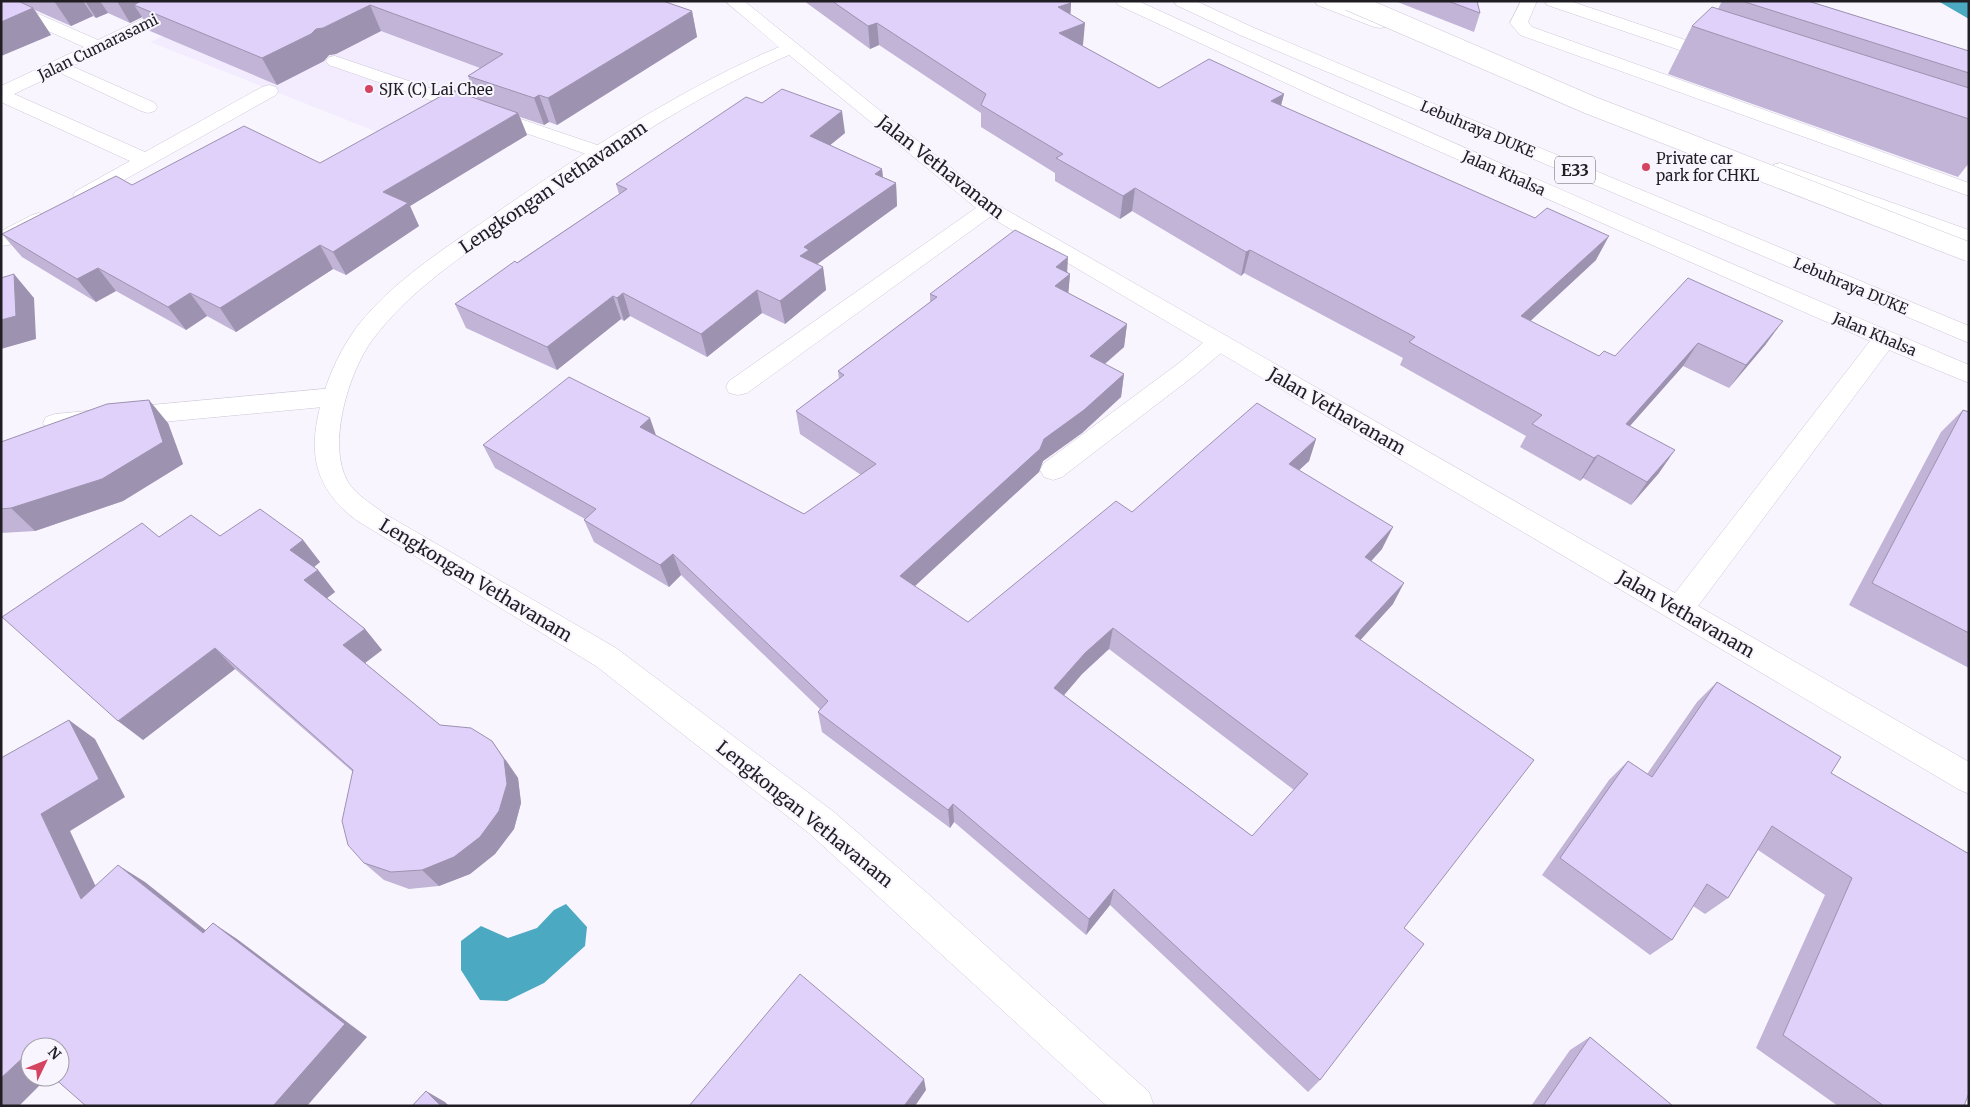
<svg xmlns="http://www.w3.org/2000/svg" width="1970" height="1107" viewBox="0 0 1970 1107" font-family="Merriweather,serif">
	<rect width="100%" height="100%" fill="#f9f5ff"/>
	<path fill="#f3ecff" d="M240,1H622L387,136L150,42Z"/>
	<g fill="#4ba9c2">
		<path d="M1938,1H1969V19Z"/>
		<path d="M566,904L587,927L585,946L544,983L507,1001L480,1000L461,970V941L481,926L508,938L537,928L554,910Z"/>
	</g>
	<g fill="none" stroke-linecap="round" stroke-linejoin="round">
		<defs>
			<g id="service">
				<path d="M1521,1H1537L1528,22L1532,27L1969,183V196L1520,35L1510,23Z"/>
				<path d="M1545,1H1570L1724,53L1727,57L1724,61L1718,62L1712,61L1547,5Z"/>
				<path d="M335,56L606,148L609,152L606,156L599,158L592,156L329,65L326,61L329,57Z"/>
				<path d="M60,61L155,103L157,107L155,111L148,113L141,111L54,70L51,66L54,62Z"/>
				<path d="M1219,334L1227,336L1231,342L1227,348L1195,375L1062,477L1053,480L1044,477L1040,470L1044,463L1179,363L1211,336Z"/>
				<path d="M334,388L343,391L346,397L343,403L334,406L55,432L46,429L43,423L46,417L55,414Z"/>
			</g>
			<g id="minor">
				<path d="M1,1H9L98,40L180,1H202L200,5L14,94L145,152L262,87L269,85L276,87L278,91L276,95L90,199L83,201L76,199L73,195L76,191L130,161L1,102V86L84,47L1,10Z"/>
				<path d="M725,1H744L996,204L1675,593L1870,341L1316,97L1118,5L1116,1H1138C1413,127 1691,247 1969,365V383L1889,350L1698,606L1969,762V794L1958,789L990,217L747,393L738,395L729,393L726,387L729,381L976,208L789,55C689,98 599,160 511,222C462,256 409,291 373,339C349,371 326,445 348,482C356,495 373,505 385,514L616,648L834,812L926,892L1149,1092L1154,1106H1107L810,834L596,666L356,520C322,494 309,464 317,421C323,388 336,356 356,328C392,281 447,247 496,213C586,151 678,90 779,47Z"/>
				<path d="M1315,1H1339L1386,19L1389,23L1386,27L1380,28L1374,27L1317,5Z"/>
				<path d="M1780,163L1969,230V243L1773,173L1770,169L1773,165Z"/>
				<path d="M39,213L46,215L49,219L46,223L9,245L1,246V231L32,215Z"/>
			</g>
			<path id="motorway" d="M1174,1H1196L1252,27L1451,111L1969,326V343L1240,35L1176,5Z"/>
		</defs>
		<use href="#service" stroke="#cdc7d7" stroke-width="1"/>
		<use href="#minor" stroke="#cdc7d7" stroke-width="1"/>
		<use href="#motorway" stroke="#cdc7d7" stroke-width="1"/>
		<use href="#service" fill="#fff" fill-rule="evenodd"/>
		<use href="#minor" fill="#fff" fill-rule="evenodd"/>
		<use href="#motorway" fill="#fff" fill-rule="evenodd"/>
		<defs>
			<path id="motorway-bridge" d="M1349,1L1590,105L1969,252"/>
		</defs>
		<use href="#motorway-bridge" stroke="#cdc7d7" stroke-width="20" stroke-linecap="butt"/>
		<use href="#motorway-bridge" stroke="#fff" stroke-width="19"/>
	</g>
	<g fill="#c1b4d7" fill-rule="evenodd">
		<path d="M1,1H663L692,11L697,37L557,125L549,122L544,125L520,117L527,135L410,206L419,226L346,275L333,269L236,332L207,316L186,330L116,291L96,302L22,257L2,234L132,185L320,163L477,98L468,76L480,68L381,31L336,54L329,55L324,61L277,85L150,31L142,17L130,23L108,13L96,18L93,16L71,26L35,10L51,35L1,56Z"/>
		<path d="M804,1H1069L1071,3L1070,14L1083,45H1081L1159,88L1284,94L1281,106L1596,260L1530,321L1599,356H1615L1688,278L1766,344L1729,388L1683,366L1630,426L1659,473L1631,505L1583,478L1580,481L1520,447L1526,436L1400,365L1403,358L1244,273L1241,276L1132,211L1120,219L1055,181V173L981,127V113L879,45L870,49Z"/>
		<path d="M1395,1H1477L1480,13L1474,32Z"/>
		<path d="M1722,1H1808L1969,51V163L1958,177L1668,74L1692,26L1718,9Z"/>
		<path d="M845,133L830,145L882,169L883,177L896,183L897,206L817,264L823,267L826,290L785,324L762,313L707,357L630,316L624,321L621,319L557,370L466,328L455,304L619,194L616,184Z"/>
		<path d="M1067,272L1070,274L1068,293L1127,324L1124,347L1105,364L1124,374L1121,397L1082,433L1043,461L1039,472L914,586L968,622L1132,512L1316,439L1309,461L1299,470L1382,549L1371,561L1393,604L1361,639L1404,928L1320,1080L1308,1092L1110,905L1086,935L954,822L950,828L822,732L818,712L820,709L681,575L669,587L594,542L584,520L585,519L495,468L483,445L656,435L804,514L861,475L800,434L796,411L839,379L838,371L930,302V294ZM1109,649L1294,790L1252,836L1064,695L1082,674Z"/>
		<path d="M1963,410L1969,412V668L1849,605L1941,432Z"/>
		<path d="M168,423L183,464L123,501L35,531L1,533V442Z"/>
		<path d="M159,537L303,540L320,562L314,567L318,570L335,592L327,598L365,629L382,650L365,663L440,725L506,760L518,778L521,803L514,829L495,854L470,874L439,886L409,889L384,880L364,863L353,772L235,669L143,740Z"/>
		<path d="M1717,682L1831,773L1964,1106H1838L1756,1048L1825,895L1758,850L1728,898L1705,914L1693,906L1672,940L1650,955L1542,875L1609,780L1628,761L1647,774L1697,702Z"/>
		<path d="M1590,1037L1673,1106H1531L1570,1050Z"/>
	</g>
	<g fill="#9d92af">
		<path d="M54,1H83L93,16L71,26Z"/>
		<path d="M85,1H100L108,13L96,18Z"/>
		<path d="M117,1H175L134,5L142,17L130,23Z"/>
		<path d="M1071,3L1070,24L1058,7Z"/>
		<path d="M370,5L381,31L336,54L329,55L324,61L277,85L262,58L316,29Z"/>
		<path d="M33,8L51,35L1,56V22Z"/>
		<path d="M692,11L697,37L557,125L548,98Z"/>
		<path d="M877,23L879,45L870,49L868,26Z"/>
		<path d="M1085,23L1083,45L1058,55L1059,33Z"/>
		<path d="M1284,94L1278,116L1271,101Z"/>
		<path d="M539,95L549,122L544,125L534,98Z"/>
		<path d="M842,111L845,133L813,159L810,136Z"/>
		<path d="M518,113L527,135L410,206L419,226L346,275L333,252L383,192Z"/>
		<path d="M882,169L884,191L896,183L897,206L812,268L800,256L804,247L875,174Z"/>
		<path d="M1135,188L1132,211L1120,219L1123,196Z"/>
		<path d="M1609,236L1596,260L1510,340L1521,316Z"/>
		<path d="M320,245L333,269L236,332L220,308Z"/>
		<path d="M1250,250L1244,273L1241,276L1246,252Z"/>
		<path d="M1068,257L1067,276L1070,274L1068,297L1053,309L1056,267Z"/>
		<path d="M823,267L826,290L785,324L780,301Z"/>
		<path d="M98,268L116,291L96,302L77,279Z"/>
		<path d="M14,274L34,298L36,339L1,349V320Z"/>
		<path d="M757,290L762,313L707,357L701,334Z"/>
		<path d="M190,293L207,316L186,330L168,307Z"/>
		<path d="M623,293L630,316L624,321L617,298Z"/>
		<path d="M613,296L621,319L557,370L547,347Z"/>
		<path d="M1783,321L1766,344L1729,388L1746,365Z"/>
		<path d="M1127,324L1124,347L1087,379L1090,356Z"/>
		<path d="M1698,343L1683,366L1612,446L1626,424Z"/>
		<path d="M1124,374L1121,397L1082,433L1043,461L1039,472L902,598L900,576L1044,439Z"/>
		<path d="M149,400L168,423L183,464L123,501L35,531L11,508Z"/>
		<path d="M650,418L658,441L640,427Z"/>
		<path d="M1316,439L1309,461L1282,486L1289,464Z"/>
		<path d="M1675,450L1659,473L1631,505L1647,482Z"/>
		<path d="M1598,455L1583,478L1580,481L1594,458Z"/>
		<path d="M1393,527L1382,549L1355,579L1365,557Z"/>
		<path d="M303,540L320,562L308,572L290,550Z"/>
		<path d="M673,554L681,575L669,587L660,565Z"/>
		<path d="M318,570L335,592L322,602L304,580Z"/>
		<path d="M1404,583L1393,604L1346,656L1355,636Z"/>
		<path d="M1113,628L1109,649L1082,674L1053,708L1054,688L1085,653Z"/>
		<path d="M365,629L382,650L361,666L343,645Z"/>
		<path d="M215,648L235,669L143,740L118,721Z"/>
		<path d="M69,720L95,739L125,797L70,831L109,915L81,899L41,814Z"/>
		<path d="M492,741L518,778L521,803L514,829L495,854L470,874L439,886L422,870Z"/>
		<path d="M953,804L954,822L950,828L948,810Z"/>
		<path d="M118,865L145,882L228,948L203,933Z"/>
		<path d="M1114,889L1110,905L1086,935L1089,919Z"/>
		<path d="M213,923L237,939L367,1037L307,1106H273Z"/>
		<path d="M27,1054L30,1055V1077H48L19,1106H1V1078Z"/>
		<path d="M924,1079L926,1090L915,1106H904Z"/>
		<path d="M426,1091L445,1102L449,1106H441Z"/>
	</g>
	<g fill="#e0d1fa" stroke="#9d92af" fill-rule="evenodd">
		<path d="M1,1H18L33,8L1,22Z"/>
		<path d="M141,1H663L692,11L548,98L539,95L534,98L468,76L503,54L370,5L323,28L316,29L311,34L262,58L134,5Z"/>
		<path d="M832,1H1069L1071,3L1058,7L1085,23L1059,33L1159,88L1209,59L1284,94L1271,101L1535,218L1547,208L1609,236L1521,316L1599,356L1604,351L1615,356L1688,278L1783,321L1746,365L1698,343L1626,424L1675,450L1647,482L1598,455L1594,458L1532,424L1542,415L1409,342L1415,337L1250,250L1246,252L1135,188L1123,196L1056,158L1063,154L981,105L986,94L877,23L868,26Z"/>
		<path d="M1448,1H1477L1480,13Z"/>
		<path d="M1742,1H1808L1969,51V73Z"/>
		<path d="M1712,7L1969,88V119L1692,26Z"/>
		<path d="M782,89L842,111L810,136L882,169L875,174L896,183L804,247L809,250L800,256L823,267L780,301L757,290L701,334L623,293L617,298L613,296L547,347L455,304L515,261L517,263L627,189L616,184L746,97L762,103Z"/>
		<path d="M452,90L518,113L383,192L408,203L333,252L320,245L220,308L190,293L168,307L98,268L77,279L2,234L116,176L132,185L244,126L320,163Z"/>
		<path d="M1015,230L1068,257L1056,267L1070,274L1055,286L1127,324L1090,356L1124,374L1084,410L1044,439L1040,449L900,576L968,622L1116,501L1132,512L1257,403L1316,439L1289,464L1393,527L1365,557L1404,583L1355,636L1534,760L1404,928L1424,944L1320,1080L1114,889L1089,919L953,804L948,810L818,712L828,701L673,554L660,565L584,520L596,509L483,445L569,377L650,418L640,427L804,514L876,464L796,411L844,375L838,371L937,297L930,294ZM1113,628L1308,774L1252,836L1054,688L1085,653Z"/>
		<path d="M14,274L16,316L1,320V278Z"/>
		<path d="M149,400L163,442L102,479L11,508L1,509V442L107,404Z"/>
		<path d="M1963,410L1969,412V633L1872,583Z"/>
		<path d="M260,509L303,540L290,550L318,570L304,580L365,629L343,645L440,725L471,728L492,741L504,759L507,784L499,811L480,837L454,857L422,870L391,872L364,863L348,845L342,821L353,770L215,648L118,721L2,617L142,523L159,537L191,515L220,536Z"/>
		<path d="M1717,682L1841,757L1831,773L1969,854V1093L1964,1106H1884L1783,1035L1852,878L1772,826L1728,898L1707,884L1672,940L1560,858L1628,761L1652,777Z"/>
		<path d="M69,720L99,779L41,814L81,899L118,865L203,933L213,923L345,1024L273,1106H86L53,1077H60V1047H30V1057L27,1054L1,1078V758Z"/>
		<path d="M800,974L924,1079L904,1106H689Z"/>
		<path d="M1590,1037L1673,1106H1543Z"/>
		<path d="M426,1091L441,1106H412Z"/>
	</g>
	<g fill="#d44461" stroke="#f9f5ff" stroke-width="2">
		<circle cx="369" cy="89" r="5"/>
		<circle cx="1646" cy="167" r="5"/>
	</g>
	<g text-anchor="middle" dominant-baseline="central" stroke-width="4" stroke-linejoin="round" paint-order="stroke">
		<g font-size="15" fill="#201e23" stroke="#f9f5ff">
			<text transform="translate(98 47) rotate(-26)">Jalan Cumarasami</text>
			<text transform="translate(1478 129) rotate(23)">Lebuhraya DUKE</text>
			<text transform="translate(1504 173) rotate(24)">Jalan Khalsa</text>
			<text transform="translate(1851 286) rotate(23)">Lebuhraya DUKE</text>
			<text transform="translate(1875 334) rotate(23)">Jalan Khalsa</text>
		</g>
		<g font-size="15" fill="#201e23" stroke="#f9f5ff" text-anchor="start">
			<text x="379" y="89">SJK (C) Lai Chee</text>
			<text x="1656" y="158">Private car<tspan x="1656" dy="17">park for CHKL</tspan></text>
		</g>
		<rect fill="#f9f5ff" stroke="#615e65" stroke-width="1" x="1555" y="156.5" width="40" height="27" rx="4"/>
		<g font-size="16" font-weight="bold" fill="#201e23">
			<text x="1575" y="170">E33</text>
		</g>
		<g font-size="18" fill="#201e23" stroke="#f9f5ff">
			<text transform="translate(941 167) rotate(38)">Jalan Vethavanam</text>
			<text transform="translate(553 187) rotate(-34)">Lengkongan Vethavanam</text>
			<text transform="translate(1337 411) rotate(30)">Jalan Vethavanam</text>
			<text transform="translate(476 580) rotate(31)">Lengkongan Vethavanam</text>
			<text transform="translate(1686 614) rotate(30)">Jalan Vethavanam</text>
			<text transform="translate(805 814) rotate(39)">Lengkongan Vethavanam</text>
		</g>
	</g>
	<rect width="1970" height="1107" fill="none" stroke="#201e23" stroke-width="5"/>
	<g transform="translate(45 1062) rotate(47)"><circle r="24" fill="#f9f5ff" stroke="#a29fa7"/>
	<path d="M0-4L9 19L0 12L-9 19Z" fill="#d44461"/>
	<text y="-8" font-size="14" font-weight="bold" text-anchor="middle" fill="#201e23">N</text>
	</g>
</svg>
